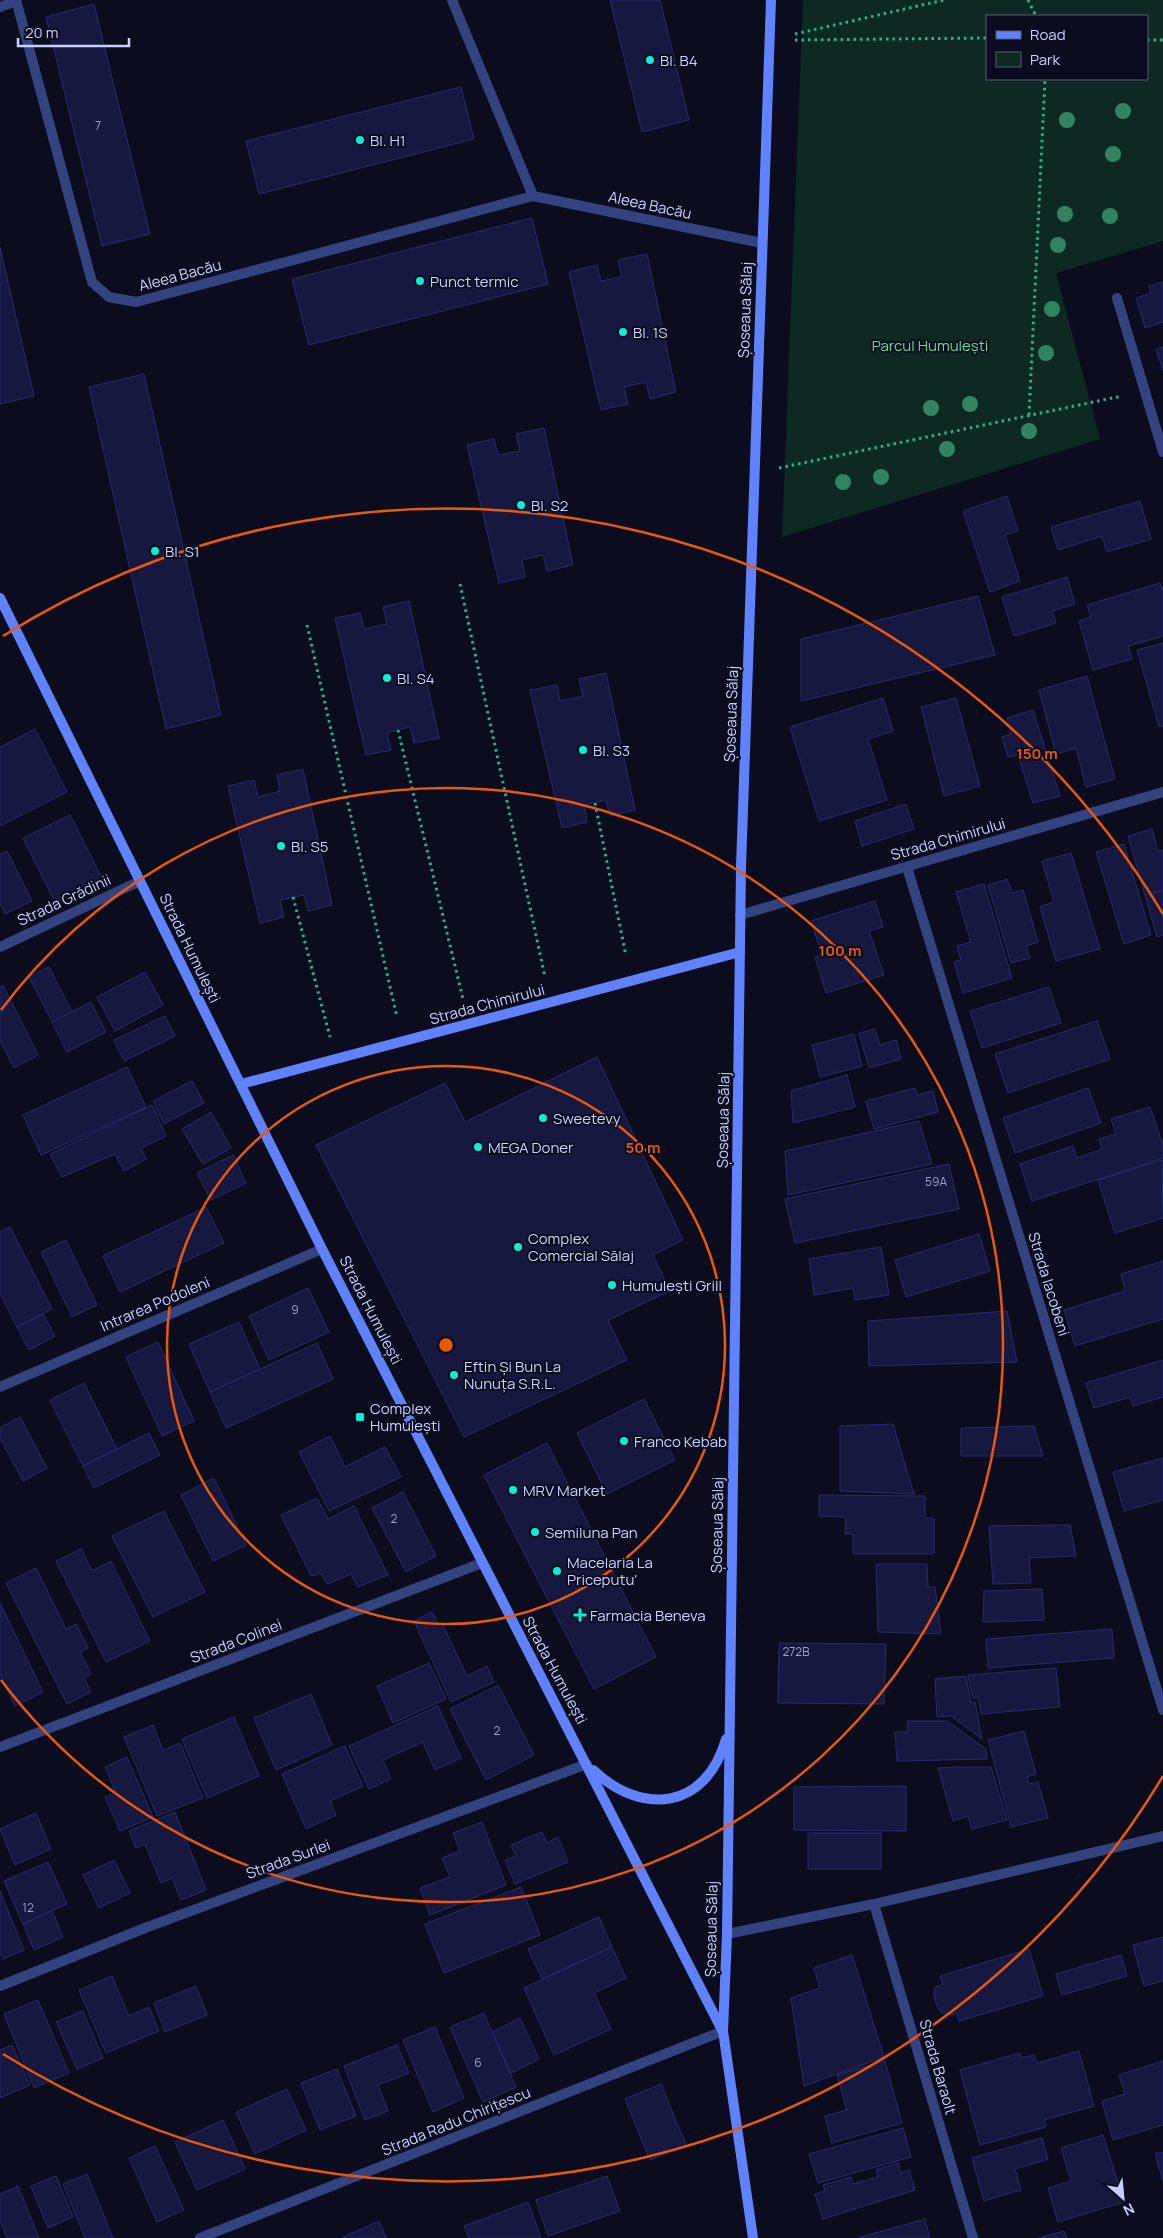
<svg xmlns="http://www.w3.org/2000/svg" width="1163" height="2238" viewBox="0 0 1163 2238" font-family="Manrope,sans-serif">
	<rect width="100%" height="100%" fill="#0b0d1f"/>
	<path fill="#0e2922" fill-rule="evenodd" d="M803,0H1163V241L1056,273L1100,439L782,537ZM987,16H1147V79H987Z"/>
	<g fill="#171840" stroke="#282b6d">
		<path d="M610,0H660L689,120L642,132Z"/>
		<path d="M94,4L150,234L102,246L46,17Z"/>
		<path d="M461,87L474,139L259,194L246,141Z"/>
		<path d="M532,218L548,284L309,345L292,279Z"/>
		<path d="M0,247L34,396L0,404Z"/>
		<path d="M647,254L676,392L650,399L646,382L624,387L628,404L601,410L569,272L597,265L601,281L622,277L618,260Z"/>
		<path d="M1163,282V322L1145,328L1136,298L1151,293L1149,286Z"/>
		<path d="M1163,347V371L1156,349Z"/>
		<path d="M144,374L221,715L166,729L89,387Z"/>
		<path d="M544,428L573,565L547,571L543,555L522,560L525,577L499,583L467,445L494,439L498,455L520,451L516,434Z"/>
		<path d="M1007,496L1018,531L1005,535L1020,581L990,592L963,511Z"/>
		<path d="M1140,501L1151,539L1107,552L1102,536L1058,550L1051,527Z"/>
		<path d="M1067,577L1075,604L1052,611L1056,623L1014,636L1002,597Z"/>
		<path d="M1160,583L1163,593V636L1128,646L1132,659L1093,670L1079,621L1091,617L1087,605Z"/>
		<path d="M978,596L995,655L801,701V639Z"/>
		<path d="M409,601L439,738L414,743L410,727L398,730L387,733L391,750L366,755L335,618L360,613L364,629L387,624L383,607Z"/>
		<path d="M1163,643V726L1159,727L1137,650Z"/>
		<path d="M606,673L635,810L610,816L606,800L584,805L587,822L562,828L530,690L557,685L560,701L583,696L579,679Z"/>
		<path d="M1087,676L1115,779L1086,787L1076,748L1056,754L1039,690Z"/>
		<path d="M883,698L893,731L868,739L887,800L819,821L790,727Z"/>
		<path d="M956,698L980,786L944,796L921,707Z"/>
		<path d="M1033,710L1060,796L1033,803L1018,755L1008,757L1002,737L1011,734L1007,718Z"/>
		<path d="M35,729L67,792L0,826V747Z"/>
		<path d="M303,769L332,905L308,911L304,895L280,900L284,917L260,923L228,786L254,780L258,797L280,791L277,775Z"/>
		<path d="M906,804L914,829L862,846L855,821Z"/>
		<path d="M70,815L103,880L56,904L23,838Z"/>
		<path d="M1152,829L1158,851L1163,850V890L1145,895L1128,836Z"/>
		<path d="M1124,844L1151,935L1124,944L1096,852Z"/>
		<path d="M7,851L32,901L5,914L0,903V854Z"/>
		<path d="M1071,853L1100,949L1056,961L1040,907L1054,902L1042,861Z"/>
		<path d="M1007,879L1012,893L1023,890L1038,942L1026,946L1030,958L1011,963L988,885Z"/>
		<path d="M984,884L1012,978L963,993L954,962L961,960L957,946L971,942L956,892Z"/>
		<path d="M1163,890V935L1157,937L1145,895Z"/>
		<path d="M875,901L883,927L869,931L884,975L826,993L815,957L822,955L811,921Z"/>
		<path d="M49,967L72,1012L52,1022L29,977Z"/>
		<path d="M145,972L163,1005L115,1031L97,997Z"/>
		<path d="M3,985L38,1055L14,1068L0,1040V987Z"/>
		<path d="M1049,987L1061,1023L982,1048L970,1011Z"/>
		<path d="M91,1002L106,1032L67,1052L52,1022Z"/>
		<path d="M165,1016L175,1036L124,1061L114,1040Z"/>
		<path d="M1097,1021L1110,1059L1008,1093L995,1054Z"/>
		<path d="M875,1029L880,1045L896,1040L901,1059L869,1068L859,1033Z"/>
		<path d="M854,1034L862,1066L820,1077L812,1045Z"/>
		<path d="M597,1057L683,1240L653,1255L670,1291L608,1320L627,1360L464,1437L316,1145L445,1083L465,1122Z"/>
		<path d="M127,1067L146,1107L41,1155L23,1115Z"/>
		<path d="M847,1075L855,1107L793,1123L791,1091Z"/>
		<path d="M192,1081L204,1103L164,1124L153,1101Z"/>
		<path d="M915,1088L917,1095L933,1091L938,1112L874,1129L866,1101Z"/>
		<path d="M1088,1088L1101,1123L1015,1153L1003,1118Z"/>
		<path d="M152,1105L166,1136L141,1148L146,1159L124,1171L115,1154L62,1177L50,1154Z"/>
		<path d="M1150,1107L1163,1146V1158L1032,1201L1020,1164L1073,1146L1077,1158L1102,1149L1099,1139L1116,1134L1111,1119Z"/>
		<path d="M211,1112L231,1148L203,1164L182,1129Z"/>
		<path d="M919,1121L932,1164L788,1195L785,1151Z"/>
		<path d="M233,1155L246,1183L211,1200L197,1173Z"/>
		<path d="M1162,1160L1163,1218L1115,1233L1098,1180Z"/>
		<path d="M949,1164L959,1209L795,1243L785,1199Z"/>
		<path d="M206,1207L224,1243L120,1292L103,1256Z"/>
		<path d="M10,1227L52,1309L17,1327L0,1293V1232Z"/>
		<path d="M979,1234L990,1271L906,1297L895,1260Z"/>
		<path d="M66,1240L97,1305L72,1317L41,1252Z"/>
		<path d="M881,1247L889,1295L855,1300L853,1288L814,1295L809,1259Z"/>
		<path d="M1163,1261V1319L1075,1346L1064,1310L1125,1291L1121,1274Z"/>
		<path d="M308,1288L329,1332L269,1360L249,1316Z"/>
		<path d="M1007,1311L1017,1362L869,1366L868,1321Z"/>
		<path d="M43,1314L55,1336L29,1350L17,1327Z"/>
		<path d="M239,1322L260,1369L210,1392L189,1344Z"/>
		<path d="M158,1342L194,1421L162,1436L126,1357Z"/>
		<path d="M317,1343L333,1379L226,1428L210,1392Z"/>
		<path d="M1163,1360V1397L1133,1406L1130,1397L1094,1408L1086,1383Z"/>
		<path d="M84,1383L117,1449L83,1466L50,1400Z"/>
		<path d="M644,1399L675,1460L607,1494L577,1433Z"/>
		<path d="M20,1417L47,1468L23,1481L0,1438V1428Z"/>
		<path d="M893,1424L914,1494L840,1491V1426Z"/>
		<path d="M1034,1426L1043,1456H961V1428Z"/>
		<path d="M149,1433L160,1455L94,1488L83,1466Z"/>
		<path d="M330,1436L345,1467L385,1447L401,1477L329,1511L299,1452Z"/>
		<path d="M547,1443L656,1657L594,1689L484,1475Z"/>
		<path d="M1163,1458V1500L1124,1511L1113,1472Z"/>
		<path d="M214,1478L246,1545L213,1561L181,1495Z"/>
		<path d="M403,1492L436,1556L406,1572L372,1508Z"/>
		<path d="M819,1495L925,1496V1518H934V1554H853V1534H845L846,1517L819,1516Z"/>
		<path d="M317,1498L328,1519L354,1506L388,1575L358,1587L351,1574L327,1584L321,1573L311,1576L281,1515Z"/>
		<path d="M164,1511L205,1592L153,1617L112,1536Z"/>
		<path d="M1070,1525L1076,1556L1029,1558L1031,1583L993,1584L989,1526Z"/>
		<path d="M81,1549L92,1571L111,1561L150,1641L106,1662L56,1561Z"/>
		<path d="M876,1564H927L928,1587H935L941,1634L878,1632Z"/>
		<path d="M36,1568L66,1629L76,1624L88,1648L80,1652L91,1674L84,1678L91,1692L67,1704L6,1583Z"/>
		<path d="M1042,1589L1044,1620L983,1622L984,1591Z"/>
		<path d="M0,1603L43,1692L15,1706L0,1675Z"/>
		<path d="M432,1612L438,1625L442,1623L467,1676L487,1666L494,1682L451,1702L414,1621Z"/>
		<path d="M1112,1629L1114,1658L988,1668L986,1639Z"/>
		<path d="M779,1643L886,1644L884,1704L778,1703Z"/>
		<path d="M429,1663L446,1699L393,1723L377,1686Z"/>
		<path d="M1056,1668L1060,1707L981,1714L978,1697L973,1698L968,1675Z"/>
		<path d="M966,1676L971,1703L975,1702L982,1739L951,1716L937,1717L935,1679Z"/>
		<path d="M498,1685L534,1755L486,1780L450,1709Z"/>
		<path d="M311,1694L332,1745L276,1770L254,1718Z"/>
		<path d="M438,1706L461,1758L435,1770L423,1742L383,1760L391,1779L369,1789L349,1746Z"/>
		<path d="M234,1717L259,1776L207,1798L182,1739Z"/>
		<path d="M907,1721H947L986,1749L987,1759L897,1761L895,1732H908Z"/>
		<path d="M153,1725L163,1750L180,1743L203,1798L157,1816L124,1737Z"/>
		<path d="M1024,1731L1036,1774L1027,1777L1029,1784L1038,1782L1048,1818L1011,1827L988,1740Z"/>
		<path d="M345,1746L363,1786L330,1801L336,1815L306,1829L282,1774Z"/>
		<path d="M127,1757L153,1817L120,1831L105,1797L116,1793L105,1767Z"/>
		<path d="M957,1767H991L1007,1820L972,1829L968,1816L953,1821L938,1768Z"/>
		<path d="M906,1786V1831L794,1830V1787Z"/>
		<path d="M175,1812L206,1890L181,1900L172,1878L161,1883L145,1844L136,1848L129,1831Z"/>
		<path d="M36,1813L51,1849L15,1865L0,1829Z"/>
		<path d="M482,1822L506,1885L430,1915L420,1888L450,1877L442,1858L460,1851L453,1833Z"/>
		<path d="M542,1832L547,1843L558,1837L568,1862L515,1884L505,1860L516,1856L511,1845Z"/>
		<rect x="808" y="1833" width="73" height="36"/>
		<path d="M114,1860L130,1893L99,1908L83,1875Z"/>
		<path d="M48,1862L67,1904L23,1924L4,1881Z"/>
		<path d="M521,1887L540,1935L444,1973L425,1924Z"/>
		<path d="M0,1891L24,1950L3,1959L0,1952Z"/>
		<path d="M52,1911L63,1937L34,1950L23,1924Z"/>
		<path d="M599,1917L612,1947L542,1979L528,1949Z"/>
		<path d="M1163,1937V1981L1144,1986L1133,1945Z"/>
		<path d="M612,1947L626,1978L594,1993L611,2029L554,2055L524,1988Z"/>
		<path d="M1029,1949L1043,1996L959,2021L957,2013L951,2015L941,2012L937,2006L934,1995L935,1987L943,1985L940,1976Z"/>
		<path d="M852,1955L884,2057L804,2086L791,1998L820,1988L814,1968Z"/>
		<path d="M1121,1955L1127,1976L1062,1995L1056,1974Z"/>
		<path d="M112,1976L129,2016L149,2007L159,2031L106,2053L79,1990Z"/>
		<path d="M196,1986L207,2015L165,2032L154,2003Z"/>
		<path d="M38,2000L69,2073L34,2088L4,2014Z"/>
		<path d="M83,2011L103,2058L77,2069L56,2022Z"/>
		<path d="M484,2013L516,2087L483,2102L450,2027Z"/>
		<path d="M520,2018L539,2059L511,2073L492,2032Z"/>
		<path d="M435,2027L464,2098L433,2112L403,2040Z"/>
		<path d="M12,2045L30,2085L0,2098V2050Z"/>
		<path d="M397,2045L409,2073L378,2085L388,2111L365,2120L344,2066Z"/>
		<path d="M1079,2051L1094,2106L1044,2120L1046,2127L980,2145L960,2070L1020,2053L1021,2058L1034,2055L1037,2063Z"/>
		<path d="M885,2061L902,2123L832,2143L825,2116L847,2110L837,2075Z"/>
		<path d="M1163,2061V2125L1113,2140L1102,2101L1125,2094L1119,2075Z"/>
		<path d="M337,2069L356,2116L320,2130L301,2083Z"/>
		<path d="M661,2084L686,2145L650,2160L625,2099Z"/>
		<path d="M287,2089L306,2130L255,2154L236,2112Z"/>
		<path d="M223,2120L245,2169L197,2190L175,2142Z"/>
		<path d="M903,2128L911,2157L818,2183L809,2154Z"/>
		<path d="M1103,2135L1124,2202L1058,2222L1048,2188L1071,2181L1061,2148Z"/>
		<path d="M1042,2138L1048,2159L1015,2169L1021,2190L984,2201L972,2158Z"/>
		<path d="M155,2146L184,2210L157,2222L129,2158Z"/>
		<path d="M1163,2152V2181L1155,2154Z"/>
		<path d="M898,2163L901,2173L909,2170L915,2190L823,2219L815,2194L825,2191L823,2185L851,2177L853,2184L878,2177L876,2170Z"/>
		<path d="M87,2174L113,2238H85L63,2184Z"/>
		<path d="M56,2176L73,2217L48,2228L31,2186Z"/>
		<path d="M607,2176L620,2211L548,2236L536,2200Z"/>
		<path d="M18,2186L39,2238H7L0,2221V2194Z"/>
		<path d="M528,2202L541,2238H469L464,2226Z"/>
		<path d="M925,2219L930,2238H858Z"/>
		<path d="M379,2221L386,2238H341Z"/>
		<path d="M1064,2231L1067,2238H1038Z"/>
	</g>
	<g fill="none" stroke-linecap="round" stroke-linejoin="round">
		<g stroke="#29b38a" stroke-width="3" stroke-dasharray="2.5 4" stroke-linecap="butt">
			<path d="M1028,0L1036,16"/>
			<path d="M795,34L944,0"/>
			<path d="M795,40L987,38"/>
			<path d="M1147,40H1163"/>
			<path d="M1029,415L1045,79"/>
			<path d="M779,468L1122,396"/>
			<path d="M460,584L545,977"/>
			<path d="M307,625L397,1017"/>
			<path d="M398,730L463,999"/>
			<path d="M595,803L626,956"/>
			<path d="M293,897L330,1037"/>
		</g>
		<g stroke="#344380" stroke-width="10">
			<path d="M16,0L92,282L109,297L136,302L533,196L762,243"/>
			<path d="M452,0L533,196"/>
			<path d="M0,7L16,1"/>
		</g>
		<g stroke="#344380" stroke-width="10">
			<path d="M1117,298L1163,452"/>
			<path d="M907,867L1163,1710"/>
			<path d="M740,915L1163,792"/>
			<path d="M0,947L140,881"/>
			<path d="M0,1387L322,1249"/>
			<path d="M0,1747L482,1563"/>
			<path d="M874,1904L973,2238"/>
			<path d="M727,1934L874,1904L1163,1836"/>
			<path d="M0,1986L145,1928L587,1764"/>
			<path d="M200,2238L723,2031"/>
		</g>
		<g stroke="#6082ff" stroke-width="10">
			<path d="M0,598L322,1249L722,2030"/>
			<path d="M241,1084L740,952"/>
			<path d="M593,1770C643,1817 706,1809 726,1739"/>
			<path d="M753,2238L723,2031L727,1934L741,867L771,0"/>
		</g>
	</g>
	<g fill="#328364">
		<circle cx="1123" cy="111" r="8"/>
		<circle cx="1067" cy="120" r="8"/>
		<circle cx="1113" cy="154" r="8"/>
		<circle cx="1065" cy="214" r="8"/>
		<circle cx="1110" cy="216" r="8"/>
		<circle cx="1058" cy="245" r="8"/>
		<circle cx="1052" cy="309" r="8"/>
		<circle cx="1046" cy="353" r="8"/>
		<circle cx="970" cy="404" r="8"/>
		<circle cx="931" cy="408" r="8"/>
		<circle cx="1029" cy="431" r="8"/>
		<circle cx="947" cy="449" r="8"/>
		<circle cx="881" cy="477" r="8"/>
		<circle cx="843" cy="482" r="8"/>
	</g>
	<g fill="none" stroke="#e8590c" stroke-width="2.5">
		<circle cx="446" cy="1345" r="279"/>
		<path d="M1 1010A557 557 0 1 1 1 1680"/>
		<path d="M1163 1776A836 836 0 0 1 3 2054M3 636A836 836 0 0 1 1163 914"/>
	</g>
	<g fill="#00f4d3" stroke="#0b0d1f" stroke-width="2">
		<circle cx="650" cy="60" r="5"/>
		<circle cx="360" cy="140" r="5"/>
		<circle cx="420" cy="281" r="5"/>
		<circle cx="623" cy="332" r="5"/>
		<circle cx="521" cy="505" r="5"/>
		<circle cx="155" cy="551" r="5"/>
		<circle cx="387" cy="678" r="5"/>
		<circle cx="583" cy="750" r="5"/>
		<circle cx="281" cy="846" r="5"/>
		<circle cx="543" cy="1118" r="5"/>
		<circle cx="478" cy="1147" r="5"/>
		<circle cx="518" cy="1247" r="5"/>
		<circle cx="612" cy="1285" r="5"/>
		<circle cx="454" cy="1375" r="5"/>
		<rect x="355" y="1412" width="10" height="10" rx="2.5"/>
		<circle cx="624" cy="1441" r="5"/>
		<circle cx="513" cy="1490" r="5"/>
		<circle cx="535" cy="1532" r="5"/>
		<circle cx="557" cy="1571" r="5"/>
		<path d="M577.5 1607.5h5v5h5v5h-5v5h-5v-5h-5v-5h5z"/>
	</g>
	<g text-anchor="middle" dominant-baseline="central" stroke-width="4" stroke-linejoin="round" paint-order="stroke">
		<g font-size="12" fill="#9ca2cf">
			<text x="98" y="125">7</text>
			<text x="936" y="1181">59A</text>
			<text x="295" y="1309">9</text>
			<text x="394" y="1518">2</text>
			<text x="796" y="1651">272B</text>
			<text x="497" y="1730">2</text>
			<text x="28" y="1907">12</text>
			<text x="478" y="2062">6</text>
		</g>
		<g font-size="15" fill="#c9d0ff" stroke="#0b0d1f" text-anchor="start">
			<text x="660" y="60">Bl. B4</text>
			<text x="370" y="140">Bl. H1</text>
			<text x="430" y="281">Punct termic</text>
			<text x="633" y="332">Bl. 1S</text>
			<text x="531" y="505">Bl. S2</text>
			<text x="165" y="551">Bl. S1</text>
			<text x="397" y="678">Bl. S4</text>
			<text x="593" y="750">Bl. S3</text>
			<text x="291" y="846">Bl. S5</text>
			<text x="553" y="1118">Sweetevy</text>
			<text x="488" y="1147">MEGA Doner</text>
			<text x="528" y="1238">Complex<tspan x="528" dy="17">Comercial Sălaj</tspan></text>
			<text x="622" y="1285">Humulești Grill</text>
			<text x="464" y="1366">Eftin Și Bun La<tspan x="464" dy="17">Nunuța S.R.L.</tspan></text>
			<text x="370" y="1408">Complex<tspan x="370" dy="17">Humulești</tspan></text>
			<text x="634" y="1441">Franco Kebab</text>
			<text x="523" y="1490">MRV Market</text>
			<text x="545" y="1532">Semiluna Pan</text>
			<text x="567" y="1562">Macelaria La<tspan x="567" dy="17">Priceputu'</tspan></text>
			<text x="590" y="1615">Farmacia Beneva</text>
		</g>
		<g font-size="15" fill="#c9d0ff" stroke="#0b0d1f">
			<text transform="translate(650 205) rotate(12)">Aleea Bacău</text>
			<text transform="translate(180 275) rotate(-15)">Aleea Bacău</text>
			<text transform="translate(745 310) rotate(-88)">Șoseaua Sălaj</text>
			<text transform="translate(731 714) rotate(-88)">Șoseaua Sălaj</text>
			<text transform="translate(948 839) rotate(-16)">Strada Chimirului</text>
			<text transform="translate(64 900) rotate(-25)">Strada Grădinii</text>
			<text transform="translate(190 948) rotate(64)">Strada Humulești</text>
			<text transform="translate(487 1004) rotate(-15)">Strada Chimirului</text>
			<text transform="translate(723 1120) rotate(-89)">Șoseaua Sălaj</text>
			<text transform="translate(1049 1284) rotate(73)">Strada Iacobeni</text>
			<text transform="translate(155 1304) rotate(-23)">Intrarea Podoleni</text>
			<text transform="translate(371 1310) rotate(63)">Strada Humulești</text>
			<text transform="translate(717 1525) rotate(-89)">Șoseaua Sălaj</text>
			<text transform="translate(236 1641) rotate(-21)">Strada Colinei</text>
			<text transform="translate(555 1670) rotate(62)">Strada Humulești</text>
			<text transform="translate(288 1859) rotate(-20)">Strada Surlei</text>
			<text transform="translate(711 1929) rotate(-89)">Șoseaua Sălaj</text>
			<text transform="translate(938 2067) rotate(74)">Strada Baraolt</text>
			<text transform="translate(456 2121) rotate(-22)">Strada Radu Chirițescu</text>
		</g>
		<g font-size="15" fill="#51e39c" stroke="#0b0d1f">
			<text x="930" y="345">Parcul Humulești</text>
		</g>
	</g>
	<circle cx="446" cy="1345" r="8" fill="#e8590c" stroke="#0b0d1f" stroke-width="2.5"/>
	<g font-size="15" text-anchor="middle" font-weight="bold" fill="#e8590c" stroke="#0b0d1f" stroke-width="4" stroke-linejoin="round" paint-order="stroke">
		<text x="1037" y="759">150 m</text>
		<text x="840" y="956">100 m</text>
		<text x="643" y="1153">50 m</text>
	</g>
	<rect x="986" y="15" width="162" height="65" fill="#0b0d1f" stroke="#575b79"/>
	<rect x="996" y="31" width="25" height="8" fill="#6082ff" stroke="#575b79"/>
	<text x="1030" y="40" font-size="15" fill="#c9d0ff">Road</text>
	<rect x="996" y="52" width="25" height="15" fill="#0e2922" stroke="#575b79"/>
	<text x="1030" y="65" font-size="15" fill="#c9d0ff">Park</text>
	<g transform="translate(1123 2198) rotate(153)" stroke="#0b0d1f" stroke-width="4" paint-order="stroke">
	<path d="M0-4L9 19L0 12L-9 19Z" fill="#c9d0ff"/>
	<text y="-8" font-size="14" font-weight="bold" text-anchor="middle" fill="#c9d0ff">N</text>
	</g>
	<path d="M18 38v8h111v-8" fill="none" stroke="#c9d0ff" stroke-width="2.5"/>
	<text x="25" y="38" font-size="15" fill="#c9d0ff" stroke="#0b0d1f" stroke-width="4" paint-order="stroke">20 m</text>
</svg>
